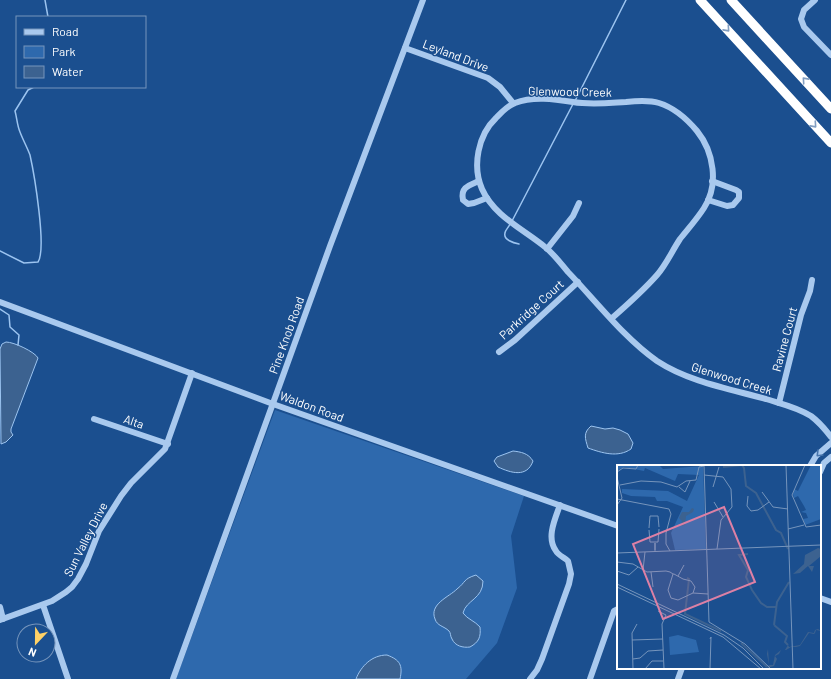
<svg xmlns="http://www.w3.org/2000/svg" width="831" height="679" viewBox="0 0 831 679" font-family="Barlow,sans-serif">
	<rect width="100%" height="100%" fill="#1b4f8f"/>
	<path fill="#2e69ad" d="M275,410L524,496L511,536L517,588L497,643L466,679H176Z"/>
	<g fill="#3c6290" stroke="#9cc4f0">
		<path d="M6,342C14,342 35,352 38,358L11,429V432L13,435L6,442L1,444L0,349L2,344Z"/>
		<path d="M591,426L605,429L613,428L620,430L628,434L633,443L631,449C618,458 602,453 588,448C585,438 583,433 591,426Z"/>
		<path d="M513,451C521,452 528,453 533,461C527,478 511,473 498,467L494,461L497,457Z"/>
		<path d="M476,575L483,581C483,599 466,600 463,613C467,619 475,621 480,627C481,637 479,642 470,647C463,648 455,646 452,639C450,636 451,633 449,631C444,626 437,626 435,619C429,604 449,597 457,589C466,582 463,579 476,575Z"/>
		<path d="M387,655C400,660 403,665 400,679H356C361,666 372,655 387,655Z"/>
	</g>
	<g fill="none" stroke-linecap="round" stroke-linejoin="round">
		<g stroke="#9cc4f0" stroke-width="1.5">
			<path d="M45,0L48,17"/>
			<path d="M575,101L626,0"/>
			<path d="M512,221L573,104"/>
			<path d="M510,224C509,227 505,230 505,233C503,240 514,243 519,244"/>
			<path d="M0,251L24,263L38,262C47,249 34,173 30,155C27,147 23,140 20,132C17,125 17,118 15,111L28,90L34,87"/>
			<path d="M0,309L9,315L10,327L19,335L18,345"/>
		</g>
		<g stroke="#a9c9ee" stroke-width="6">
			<path d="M815,0L804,10L801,19L804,27L831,55"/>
			<path d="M405,48L488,78L500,87L513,103"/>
			<path d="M479,181C470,185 460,187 463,200L468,204L474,203L487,198"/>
			<path d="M708,200L727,206L733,205L739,198V192L736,190L712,181"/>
			<path d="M547,249L573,216L579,203"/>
			<path d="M0,302L273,404L618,526"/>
			<path d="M611,319C627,305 643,291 657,275C666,265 672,251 680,239C688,229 697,219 704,208C719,185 714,152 697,131C687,119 675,108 659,103C649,100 636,101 626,102C608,103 590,105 573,102C554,99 533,96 515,103C508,105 502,112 496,118C478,135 472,166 482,189C494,216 523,229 545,247C554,254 561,264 568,272C596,301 624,338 657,361C689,382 730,389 766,399C782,404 797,407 811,416C819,422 825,429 831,437"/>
			<path d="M499,352L515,340L578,282"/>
			<path d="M779,403L801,315L810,291L812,280"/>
			<path d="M94,419L168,444"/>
			<path d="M810,466L816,456L831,443"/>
			<path d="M820,472L824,463L831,457"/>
			<path d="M820,598L831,602"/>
			<path d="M43,605L68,679"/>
			<path d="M0,607L3,619"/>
			<path d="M0,620L52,601L66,592L72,587L78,579L86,564L99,531L121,496L131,483L165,449L192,373"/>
			<path d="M173,679L330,246L423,0"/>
			<path d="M530,679L537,670L542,659L569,584L571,574L568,561C565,558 558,555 556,551C546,538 555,519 560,505"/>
			<path d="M590,679L614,611L618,609"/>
			<path d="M678,679L682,668"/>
		</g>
		<g stroke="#fff" stroke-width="9">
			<path d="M700,0L831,143"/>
			<path d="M731,0L831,109"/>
		</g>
	</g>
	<defs><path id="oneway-chevron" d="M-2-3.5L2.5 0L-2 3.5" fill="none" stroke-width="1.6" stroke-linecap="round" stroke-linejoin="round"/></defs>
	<g stroke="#829ec1">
		<use href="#oneway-chevron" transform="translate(727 29) rotate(48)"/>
		<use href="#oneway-chevron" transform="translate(805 80) rotate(-132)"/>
		<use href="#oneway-chevron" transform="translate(814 125) rotate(48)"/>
	</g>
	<use stroke="#4674ac" href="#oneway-chevron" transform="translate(819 454) rotate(135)"/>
	<g text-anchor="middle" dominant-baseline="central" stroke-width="3" stroke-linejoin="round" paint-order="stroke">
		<g font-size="12" fill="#fff" stroke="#1b4f8f">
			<text transform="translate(456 55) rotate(21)">Leyland Drive</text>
			<text transform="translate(570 91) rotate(1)">Glenwood Creek</text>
			<text transform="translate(531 309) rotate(-42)">Parkridge Court</text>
			<text transform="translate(286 335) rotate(-70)">Pine Knob Road</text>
			<text transform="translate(784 339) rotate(-75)">Ravine Court</text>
			<text transform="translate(732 378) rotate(17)">Glenwood Creek</text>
			<text transform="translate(312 406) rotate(20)">Waldon Road</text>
			<text transform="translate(134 421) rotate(19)">Alta</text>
			<text transform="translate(85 539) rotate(-63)">Sun Valley Drive</text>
		</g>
	</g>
	<g transform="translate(617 465)">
		<rect width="204" height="204" fill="#1b4f8f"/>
		<path d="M0,0H42L46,4L86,1L89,84L58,85L54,68L66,42L50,36H40L38,32L14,31L5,28V24L51,26L70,36L82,10L61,9L58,16L28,3L27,6L7,2L0,6ZM194,0H204V54L188,60L186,54L191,53L189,48L184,47L189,45L187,41L181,31L177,33L176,29L177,24L181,26ZM61,170L79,175L82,187L53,190L52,172Z" fill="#2e69ad"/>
		<path d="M75,43L77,44L76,47L69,51L68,60L64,61L65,56L62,53L65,47H72ZM201,83L204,84V91L192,101H197L195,107L191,101L183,108L176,109L187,99L188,90ZM198,165L201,164L204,166L199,165L198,168L197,169L192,168L183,181L179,182H174L169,185H164L162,189L158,191L160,194L157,201L150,203L152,200L150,189L151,184L152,200H156L158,190L164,185H168L171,180L172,182L183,180L191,167L197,168Z" fill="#3c6290"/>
		<path fill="none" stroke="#3c6290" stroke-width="2" d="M125,0L127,3L129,21L139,28L159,65L164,68L171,84M106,2L125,0M131,89L122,90L131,105L129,112L135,125L144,138L150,142H159M70,113L72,114L68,149L104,166M157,160L160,137L172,117M157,160L170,171L168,177L171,180M124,178L150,202"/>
		<path fill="none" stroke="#7695bc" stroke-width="1" d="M87,0L92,157L128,179L154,204M169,0L176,204M188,0L175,30L189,62L204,60M0,7L6,3L19,4L21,0M87,10L106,12L114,24L115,42L104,55L100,84M0,12L5,33L0,40M3,20L24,16L44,17L60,22L69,16L79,15L82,2L87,1M62,22L68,27L73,16M96,22L102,2M145,27L156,42L171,44M131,31L130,41L134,46L141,45L152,37M0,34L52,44L54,49L49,68V79L53,86M97,37L106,52M0,49V80M32,63L33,51H41L42,62M171,64L187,60M32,65L33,77H41L42,64M38,85V78V87M0,88L204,80M0,97L16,99L30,107L49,106L53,107L56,109H57L66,114L74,116L78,122L76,128L61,135L54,133L51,125L56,109M26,105L28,87M0,106L12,110L21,102M34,107L36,122M61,111L67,100M0,119L107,170L126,183L147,204M0,122L106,172L144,204M76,128L91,129M41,146L49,150L45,159L47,204M93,174L94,172L93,204M15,175L46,174M16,194L23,193L31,186L46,185M16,204L15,168L20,159M28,204L35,196H46"/>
		<path fill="#dd80a5" fill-opacity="0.15" stroke="#dd80a5" stroke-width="2" d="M107,42L138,117L46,154L16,79Z"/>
		<rect width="204" height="204" fill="none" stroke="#fff" stroke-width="2"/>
	</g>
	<rect x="16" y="16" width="130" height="72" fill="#1b4f8f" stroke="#7695bc"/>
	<rect x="24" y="29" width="20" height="6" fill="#a9c9ee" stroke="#7695bc"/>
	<text x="52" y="36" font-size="12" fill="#ffffff">Road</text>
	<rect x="24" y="46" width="20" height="12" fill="#2e69ad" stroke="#7695bc"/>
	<text x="52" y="56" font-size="12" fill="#ffffff">Park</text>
	<rect x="24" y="66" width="20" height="12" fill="#3c6290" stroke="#7695bc"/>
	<text x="52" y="76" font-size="12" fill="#ffffff">Water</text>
	<g transform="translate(36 643) rotate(202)"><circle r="19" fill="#1b4f8f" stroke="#7695bc"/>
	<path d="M0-3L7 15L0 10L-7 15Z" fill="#ffd166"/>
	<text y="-6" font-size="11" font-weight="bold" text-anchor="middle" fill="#ffffff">N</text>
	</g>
</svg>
